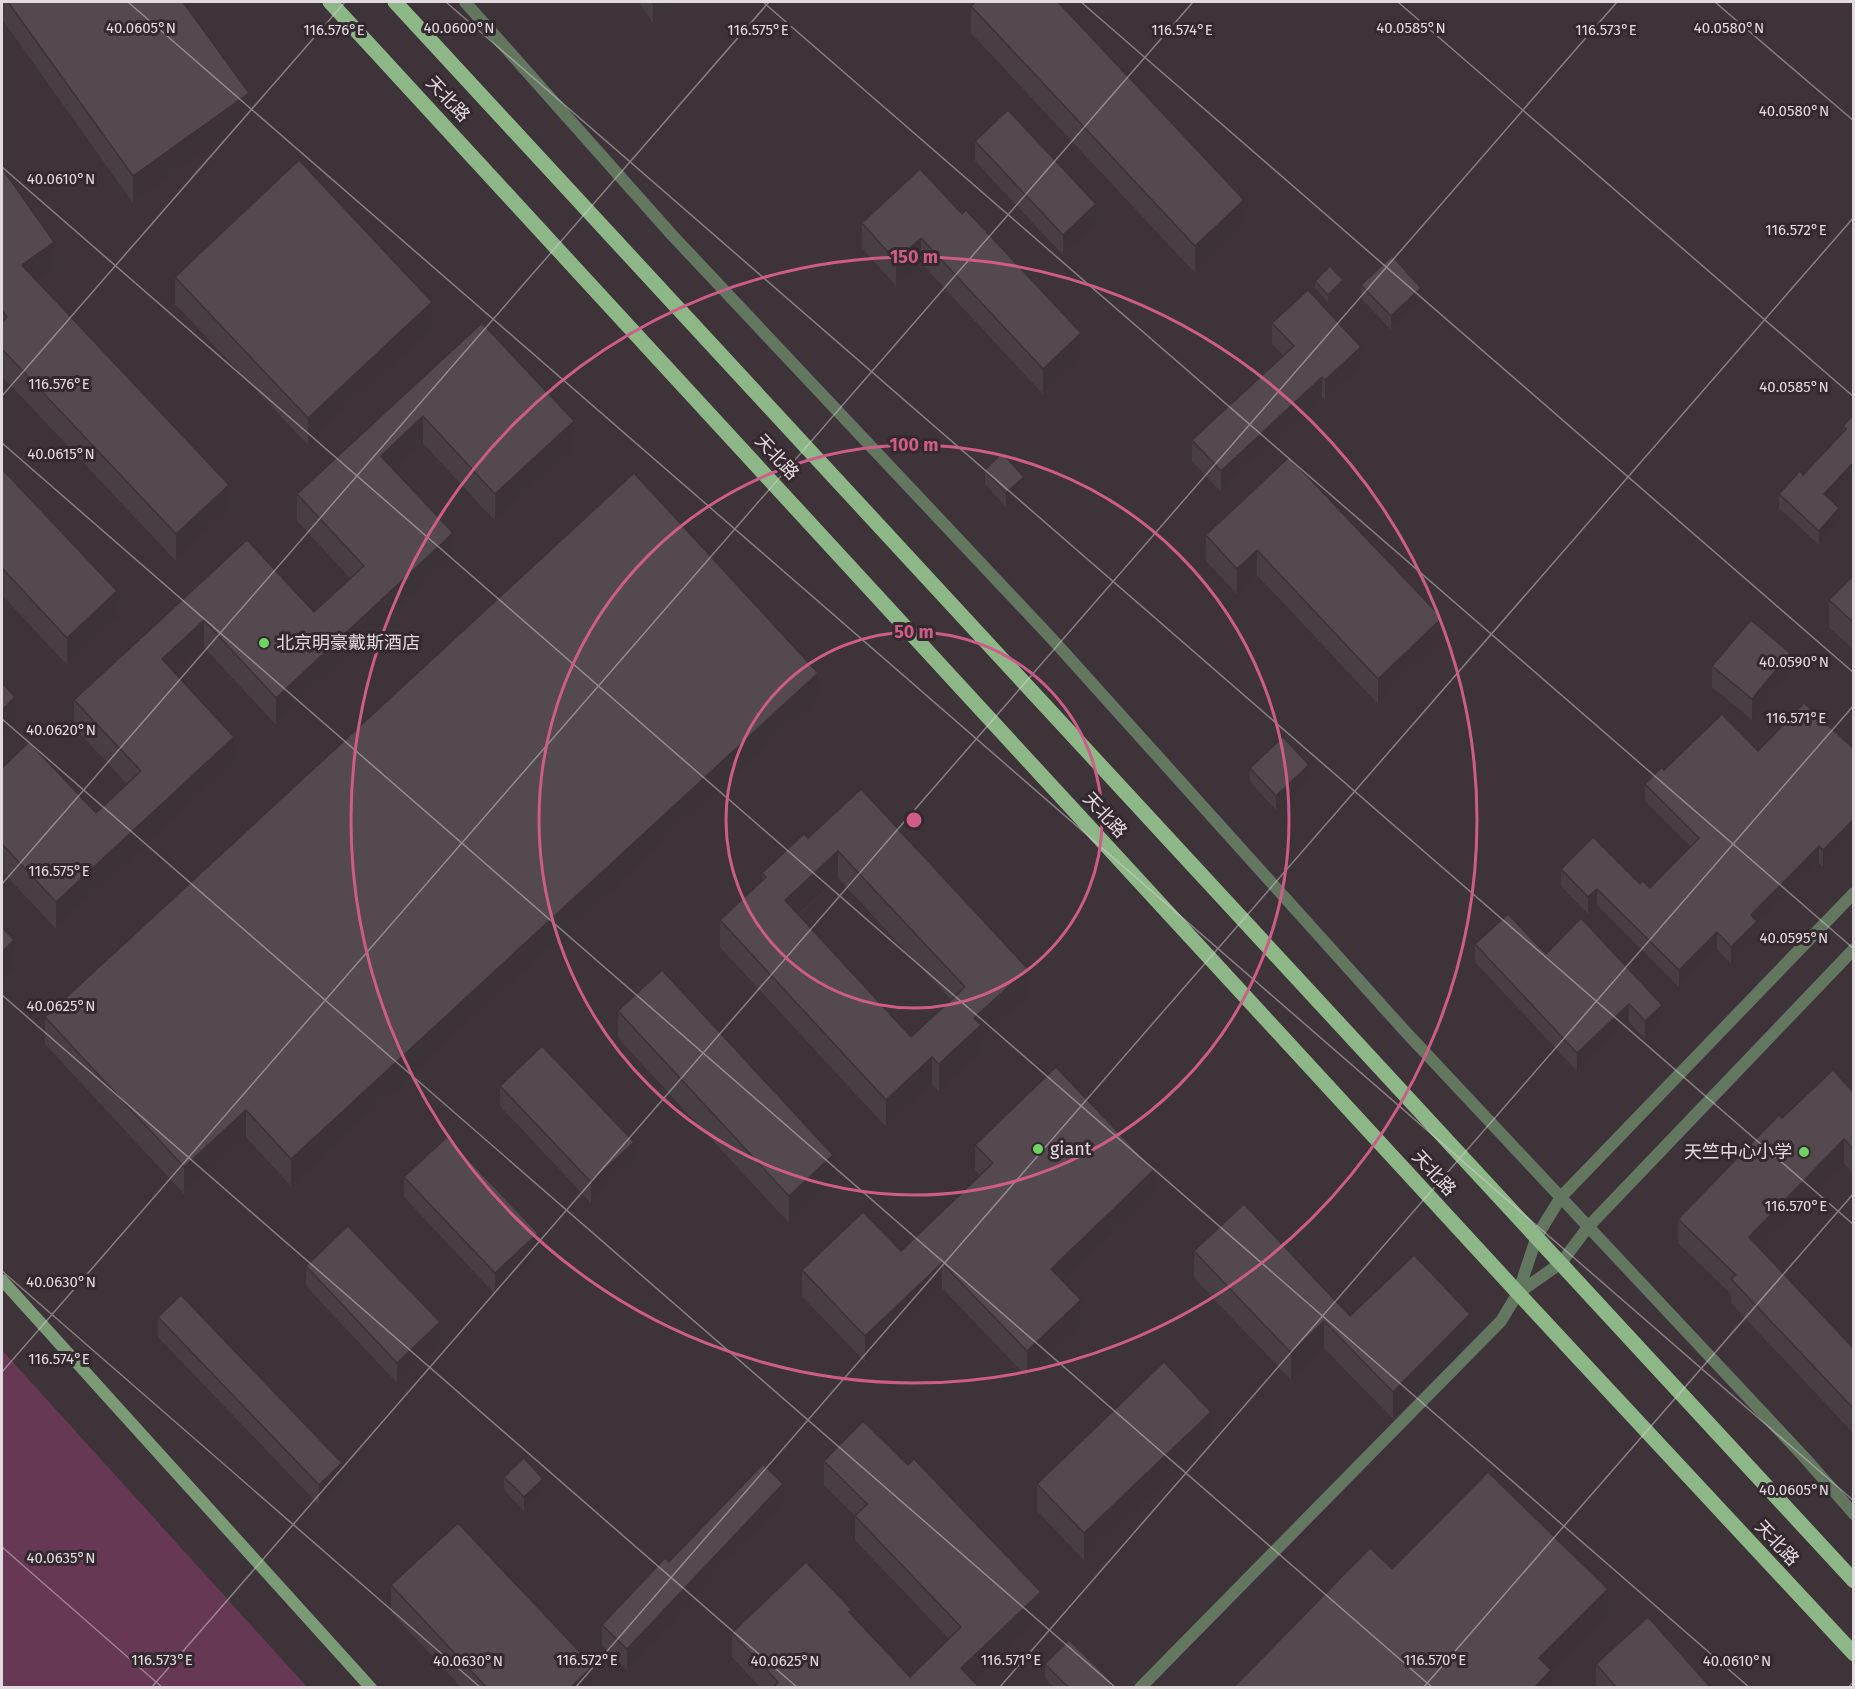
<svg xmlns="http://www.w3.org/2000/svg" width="1855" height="1689" viewBox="0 0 1855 1689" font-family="'Fira Sans','Noto Sans SC',sans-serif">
	<rect width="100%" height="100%" fill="#3e3339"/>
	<path fill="#663853" d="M2,1350L307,1687H2Z"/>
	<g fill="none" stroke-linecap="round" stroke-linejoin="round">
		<g stroke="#637760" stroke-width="12">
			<path d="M465,2L672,235L1054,641L1403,1029L1805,1458L1854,1514"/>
			<path d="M1518,1293L1561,1263L1588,1227L1854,949"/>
			<path d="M1140,1688L1501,1321L1518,1293L1537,1236L1561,1197L1854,893"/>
		</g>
		<path stroke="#7b9b76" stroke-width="12" d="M2,1280L371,1688"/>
		<g stroke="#8db787" stroke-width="15">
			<path d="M330,2L1518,1293L1854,1654"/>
			<path d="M395,2L1854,1581"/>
		</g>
	</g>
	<g fill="#483f44" fill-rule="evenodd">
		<path d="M2,2H183L249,120L133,203L2,19Z"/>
		<path d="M639,2H674L653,23Z"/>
		<path d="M971,6L1244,227L1195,273L971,33Z"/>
		<path d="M975,141L1096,225L1063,255L975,161Z"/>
		<path d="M2,168L54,269L37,281L229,512L176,561L2,376Z"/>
		<path d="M962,214L1081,358L1043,394L921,263L896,286L862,248V223Z"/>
		<path d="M175,277L432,329L308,445L175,304Z"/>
		<path d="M1315,281L1343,287L1328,302L1315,288Z"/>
		<path d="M1361,285L1421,302L1391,330L1361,298Z"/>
		<path d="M482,323L574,448L495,521L423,443L394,470L453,560L276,725L204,647L175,674L234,764L56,929L2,871V768L96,813L127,784L74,727V700L247,540L314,612L351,579L297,521V494Z"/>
		<path d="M1272,323L1361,367L1325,400L1322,397L1221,492L1192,461V440L1283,355L1272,344Z"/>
		<path d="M1854,414L1831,501L1839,522L1819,545L1779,508V494L1803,475L1843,432V426Z"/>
		<path d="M1289,457L1442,644L1378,704L1257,575L1237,594L1206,561V535Z"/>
		<path d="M2,469L117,618L67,665L2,595Z"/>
		<path d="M985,470L1024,490L1006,507L985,484Z"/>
		<path d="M1854,575V650L1829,627V600Z"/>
		<path d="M1712,666L1790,674L1752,720L1712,687Z"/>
		<path d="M818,700L291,1186L246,1137L184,1194L45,1044V1017Z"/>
		<path d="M1854,749L1823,867L1819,863L1757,926V938L1731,964L1717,949L1679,987L1597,905L1588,914L1561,886V869L1640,884L1650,888L1691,847L1645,801V784L1664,770L1758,751Z"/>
		<path d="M1250,768L1309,779L1276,810L1250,782Z"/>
		<path d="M861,789L1028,996L981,1039V1052L939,1091L932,1084L886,1127L720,947V920L762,881V873L808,838ZM838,878L951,1000L911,1037L799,915Z"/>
		<path d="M1475,944L1546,954L1662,1023L1645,1039L1629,1022L1577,1071L1475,962Z"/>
		<path d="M618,1011L833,1182L789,1223L618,1038Z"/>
		<path d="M500,1086L634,1163L591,1203L500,1106Z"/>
		<path d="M1854,1093V1174L1844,1163L1760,1249L1853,1348L1854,1347L1853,1433L1731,1303V1294L1678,1243V1219L1782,1118Z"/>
		<path d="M975,1145L1154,1196L1064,1282L1081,1326L1027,1377L942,1288L865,1362L802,1296V1270L901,1251L980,1175L975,1170Z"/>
		<path d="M404,1177L538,1253L495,1294L404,1197Z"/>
		<path d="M1194,1251L1350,1316L1470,1341L1393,1419L1324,1348L1291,1380L1194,1278Z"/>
		<path d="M306,1266L440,1343L397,1383L306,1286Z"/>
		<path d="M158,1317L342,1483L319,1505L158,1337Z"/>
		<path d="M1211,1439L1084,1560L1037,1511V1484Z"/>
		<path d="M824,1461L1041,1616L973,1680L980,1688H761L732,1657V1633L852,1615L910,1677L949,1639L855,1540V1516L824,1485Z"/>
		<path d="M504,1477L543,1492L524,1511L504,1490Z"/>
		<path d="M783,1505L627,1670L602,1645V1625L669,1562Z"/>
		<path d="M391,1585L593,1688H462L391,1612Z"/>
		<path d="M1045,1664L1113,1688H1055L1045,1678Z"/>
		<path d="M1596,1664L1711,1688H1596Z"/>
	</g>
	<g fill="#3b3337">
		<path d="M653,2H674L653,23Z"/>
		<path d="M249,93V120L133,203V176Z"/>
		<path d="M1244,200V227L1195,273V246Z"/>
		<path d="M1096,204V225L1063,255V235Z"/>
		<path d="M921,238V263L896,286V261Z"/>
		<path d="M54,242V269L22,292V265Z"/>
		<path d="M1343,280V287L1328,302V295Z"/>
		<path d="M1421,288V302L1391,330V316Z"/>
		<path d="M432,302V329L308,445V418Z"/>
		<path d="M1081,333V358L1043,394V369Z"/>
		<path d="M1361,347V367L1325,400V380Z"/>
		<path d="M1322,377V397L1221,492V471Z"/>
		<path d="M423,416V443L381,483V456Z"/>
		<path d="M574,421V448L495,521V494Z"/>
		<path d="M1854,462V476L1824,508V494Z"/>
		<path d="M1024,477V490L1006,507V493Z"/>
		<path d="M229,485V512L176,561V534Z"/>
		<path d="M1839,508V522L1819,545V531Z"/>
		<path d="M453,533V560L276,725V698Z"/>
		<path d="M1257,550V575L1237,594V569Z"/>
		<path d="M117,591V618L67,665V638Z"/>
		<path d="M1442,618V644L1378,704V679Z"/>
		<path d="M204,620V647L162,687V659Z"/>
		<path d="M1790,653V674L1752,720V699Z"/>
		<path d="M818,673V700L291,1186V1159Z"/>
		<path d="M15,697V724L2,737V710Z"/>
		<path d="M234,737V764L56,929V902Z"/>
		<path d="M1309,765V779L1276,810V796Z"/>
		<path d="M1854,819V836L1823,867V850Z"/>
		<path d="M1819,846V863L1757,926V938L1731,964V947L1751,915Z"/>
		<path d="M838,851V878L785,927V900Z"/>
		<path d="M1597,889V905L1588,914V897Z"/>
		<path d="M1717,932V949L1679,987V970Z"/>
		<path d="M14,940V968L2,979V952Z"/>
		<path d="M1028,969V996L981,1039V1052L939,1091V1064L974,1018Z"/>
		<path d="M1629,1004V1022L1577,1071V1053Z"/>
		<path d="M1662,1005V1023L1645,1039V1021Z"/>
		<path d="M932,1057V1084L886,1127V1100Z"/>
		<path d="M246,1110V1137L184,1194V1167Z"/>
		<path d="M1844,1139V1163L1749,1261V1237Z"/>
		<path d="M634,1142V1163L591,1203V1182Z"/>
		<path d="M833,1155V1182L789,1223V1196Z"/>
		<path d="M1154,1170V1196L1051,1294V1269Z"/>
		<path d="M538,1233V1253L495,1294V1273Z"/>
		<path d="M942,1263V1288L865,1362V1336Z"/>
		<path d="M1081,1300V1326L1027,1377V1351Z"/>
		<path d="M1470,1314V1341L1393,1419V1392Z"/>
		<path d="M1324,1321V1348L1291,1380V1353Z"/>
		<path d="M440,1322V1343L397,1383V1363Z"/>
		<path d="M1211,1412V1439L1084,1560V1533Z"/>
		<path d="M342,1463V1483L319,1505V1485Z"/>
		<path d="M543,1479V1492L524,1511V1497Z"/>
		<path d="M783,1484V1505L627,1670V1649Z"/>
		<path d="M1608,1589V1616L1551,1673V1688H1534L1539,1658Z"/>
		<path d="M1041,1592V1616L966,1688L961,1668Z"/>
		<path d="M593,1666V1688H570Z"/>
	</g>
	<g fill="#54494f" stroke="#3b3337" stroke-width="1.5" fill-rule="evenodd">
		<path d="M8,2H183L249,93L133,176Z"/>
		<path d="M976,2H1058L1244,200L1195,246L971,6Z"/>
		<path d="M1008,110L1096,204L1063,235L975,141Z"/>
		<path d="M299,160L432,302L308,418L175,277Z"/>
		<path d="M2,168L54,242L22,265L229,485L176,534L2,349V322L7,317L2,310Z"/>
		<path d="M920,169L962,214L966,210L1081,333L1043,369L921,238L896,261L862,223Z"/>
		<path d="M1392,256L1421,288L1391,316L1361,285Z"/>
		<path d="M1330,266L1343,280L1328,295L1315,281Z"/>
		<path d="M1308,290L1361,347L1325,380L1322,377L1221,471L1192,440L1294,346L1272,323Z"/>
		<path d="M482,323L574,421L495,494L423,416L381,456L453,533L276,698L204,620L162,659L234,737L56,902L2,844V768L29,742L96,813L141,771L74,700L247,540L314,612L364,566L297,494Z"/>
		<path d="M1854,414V462L1824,494L1839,508L1819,531L1779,494L1800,471L1803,475L1846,429L1843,426Z"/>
		<path d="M1002,453L1024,477L1006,493L985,470Z"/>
		<path d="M1289,457L1442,618L1378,679L1257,550L1237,569L1206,535Z"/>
		<path d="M2,469L117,591L67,638L2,568Z"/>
		<path d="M634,473L818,673L291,1159L246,1110L184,1167L45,1017Z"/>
		<path d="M1854,575V623L1829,600Z"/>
		<path d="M1751,620L1790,653L1752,699L1712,666Z"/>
		<path d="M2,683L15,697L2,710Z"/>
		<path d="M1804,703L1854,749V819L1823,850L1819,846L1751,915L1757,921L1731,947L1717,932L1679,970L1597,889L1588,897L1561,869L1593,837L1640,884L1643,881L1650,888L1699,838L1645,784L1662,767L1664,770L1722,714L1758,751Z"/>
		<path d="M1283,737L1309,765L1276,796L1250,768Z"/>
		<path d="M861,789L1028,969L974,1018L981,1025L939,1064L932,1057L886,1100L720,920L766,877L762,873L804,834L808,838ZM838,851L965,987L911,1037L785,900Z"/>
		<path d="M1508,914L1546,954L1581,918L1662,1005L1645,1021L1629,1004L1577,1053L1475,944Z"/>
		<path d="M2,927L14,940L2,952Z"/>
		<path d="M662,970L833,1155L789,1196L618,1011Z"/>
		<path d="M542,1046L634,1142L591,1182L500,1086Z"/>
		<path d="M1056,1067L1154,1170L1051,1269L1081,1300L1027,1351L942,1263L865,1336L802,1270L863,1212L901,1251L993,1163L975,1145Z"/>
		<path d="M1833,1070L1854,1093V1150L1844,1139L1749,1237L1853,1348L1854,1347L1853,1408L1731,1279L1736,1275L1678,1219L1779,1115L1782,1118Z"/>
		<path d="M447,1137L538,1233L495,1273L404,1177Z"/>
		<path d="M1244,1204L1350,1316L1414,1255L1470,1314L1393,1392L1324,1321L1291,1353L1194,1251Z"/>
		<path d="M348,1226L440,1322L397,1363L306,1266Z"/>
		<path d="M181,1295L342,1463L319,1485L158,1317Z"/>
		<path d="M1164,1362L1211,1412L1084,1533L1037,1484Z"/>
		<path d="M863,1421L908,1465L914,1459L1041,1592L961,1668L980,1688H773L778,1682L732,1633L806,1562L852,1610L849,1612L910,1677L961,1627L855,1516L867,1504L824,1461Z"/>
		<path d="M524,1458L543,1479L524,1497L504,1477Z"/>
		<path d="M763,1464L783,1484L627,1649L602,1625L665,1558L669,1562Z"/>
		<path d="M1488,1472L1608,1589L1539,1658L1551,1670L1534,1688H1233L1370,1548L1392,1569Z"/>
		<path d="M458,1523L593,1666L570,1688H487L391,1585Z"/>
		<path d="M1648,1617L1711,1688H1617L1596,1664Z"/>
		<path d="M1069,1640L1113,1683L1109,1688H1069L1045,1664Z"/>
	</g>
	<path fill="none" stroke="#e1dade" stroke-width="1.5" stroke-opacity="0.45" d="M128,2L1854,1501M446,2L1854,1225M763,2L1854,949M1081,2L1854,673M1398,2L1854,397M1715,2L1854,121M2,167L1750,1688M2,396L345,2M2,443L1433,1688M2,719L1116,1688M2,884L769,2M2,995L798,1688M2,1271L481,1688M2,1372L1193,2M2,1547L163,1688M151,1688L1617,2M575,1688L1854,217M999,1688L1854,705M1423,1688L1854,1193M1848,1688L1854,1681"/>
	<g fill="none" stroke="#cd5c89" stroke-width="3">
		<circle cx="914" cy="820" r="188"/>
		<circle cx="914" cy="820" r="375"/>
		<circle cx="914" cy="820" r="563"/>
	</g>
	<g fill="#6dd362" stroke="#33292f" stroke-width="2">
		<circle cx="264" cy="643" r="6"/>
		<circle cx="1038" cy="1149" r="6"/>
		<circle cx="1804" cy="1152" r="6"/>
	</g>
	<g text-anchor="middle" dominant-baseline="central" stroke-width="6" stroke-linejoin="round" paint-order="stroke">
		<g font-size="18" fill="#e1dade" stroke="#33292f">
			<text transform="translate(448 99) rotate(47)">天北路</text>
			<text transform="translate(777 457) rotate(47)">天北路</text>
			<text transform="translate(1105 815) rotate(47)">天北路</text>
			<text transform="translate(1434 1173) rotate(47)">天北路</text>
			<text transform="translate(1777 1543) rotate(47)">天北路</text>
		</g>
		<g font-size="18" fill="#e1dade" stroke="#33292f" text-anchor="start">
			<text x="276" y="643">北京明豪戴斯酒店</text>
			<text x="1050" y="1149">giant</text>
			<text x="1792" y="1152" text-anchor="end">天竺中心小学</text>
		</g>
	</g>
	<g font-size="15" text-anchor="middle" fill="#e1dade" stroke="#33292f" stroke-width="6" stroke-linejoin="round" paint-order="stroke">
		<text x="1729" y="33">40.0580°N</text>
		<text x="141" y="33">40.0605°N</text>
		<text x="459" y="33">40.0600°N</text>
		<text x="1411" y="33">40.0585°N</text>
		<text x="334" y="35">116.576°E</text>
		<text x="758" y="35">116.575°E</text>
		<text x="1182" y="35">116.574°E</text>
		<text x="1606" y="35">116.573°E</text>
		<text x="1794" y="116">40.0580°N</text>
		<text x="61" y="184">40.0610°N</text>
		<text x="1796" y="235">116.572°E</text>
		<text x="59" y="389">116.576°E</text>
		<text x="1794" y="392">40.0585°N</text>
		<text x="61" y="459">40.0615°N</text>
		<text x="1794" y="667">40.0590°N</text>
		<text x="1796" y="723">116.571°E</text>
		<text x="61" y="735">40.0620°N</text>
		<text x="59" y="876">116.575°E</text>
		<text x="1794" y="943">40.0595°N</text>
		<text x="61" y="1011">40.0625°N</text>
		<text x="1796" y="1211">116.570°E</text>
		<text x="61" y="1287">40.0630°N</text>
		<text x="59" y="1364">116.574°E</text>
		<text x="1794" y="1495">40.0605°N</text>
		<text x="61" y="1563">40.0635°N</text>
		<text x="162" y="1665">116.573°E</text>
		<text x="587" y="1665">116.572°E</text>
		<text x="1011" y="1665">116.571°E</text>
		<text x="1435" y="1665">116.570°E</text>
		<text x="468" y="1666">40.0630°N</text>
		<text x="785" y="1666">40.0625°N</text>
		<text x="1737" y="1666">40.0610°N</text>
	</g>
	<circle cx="914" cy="820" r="9" fill="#cd5c89" stroke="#33292f" stroke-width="3"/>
	<g font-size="18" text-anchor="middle" font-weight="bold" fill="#cd5c89" stroke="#33292f" stroke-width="6" stroke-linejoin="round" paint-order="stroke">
		<text x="914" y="263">150 m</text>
		<text x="914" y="451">100 m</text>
		<text x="914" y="638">50 m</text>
	</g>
	<rect width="1855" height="1689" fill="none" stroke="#e1dade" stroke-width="6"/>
</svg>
